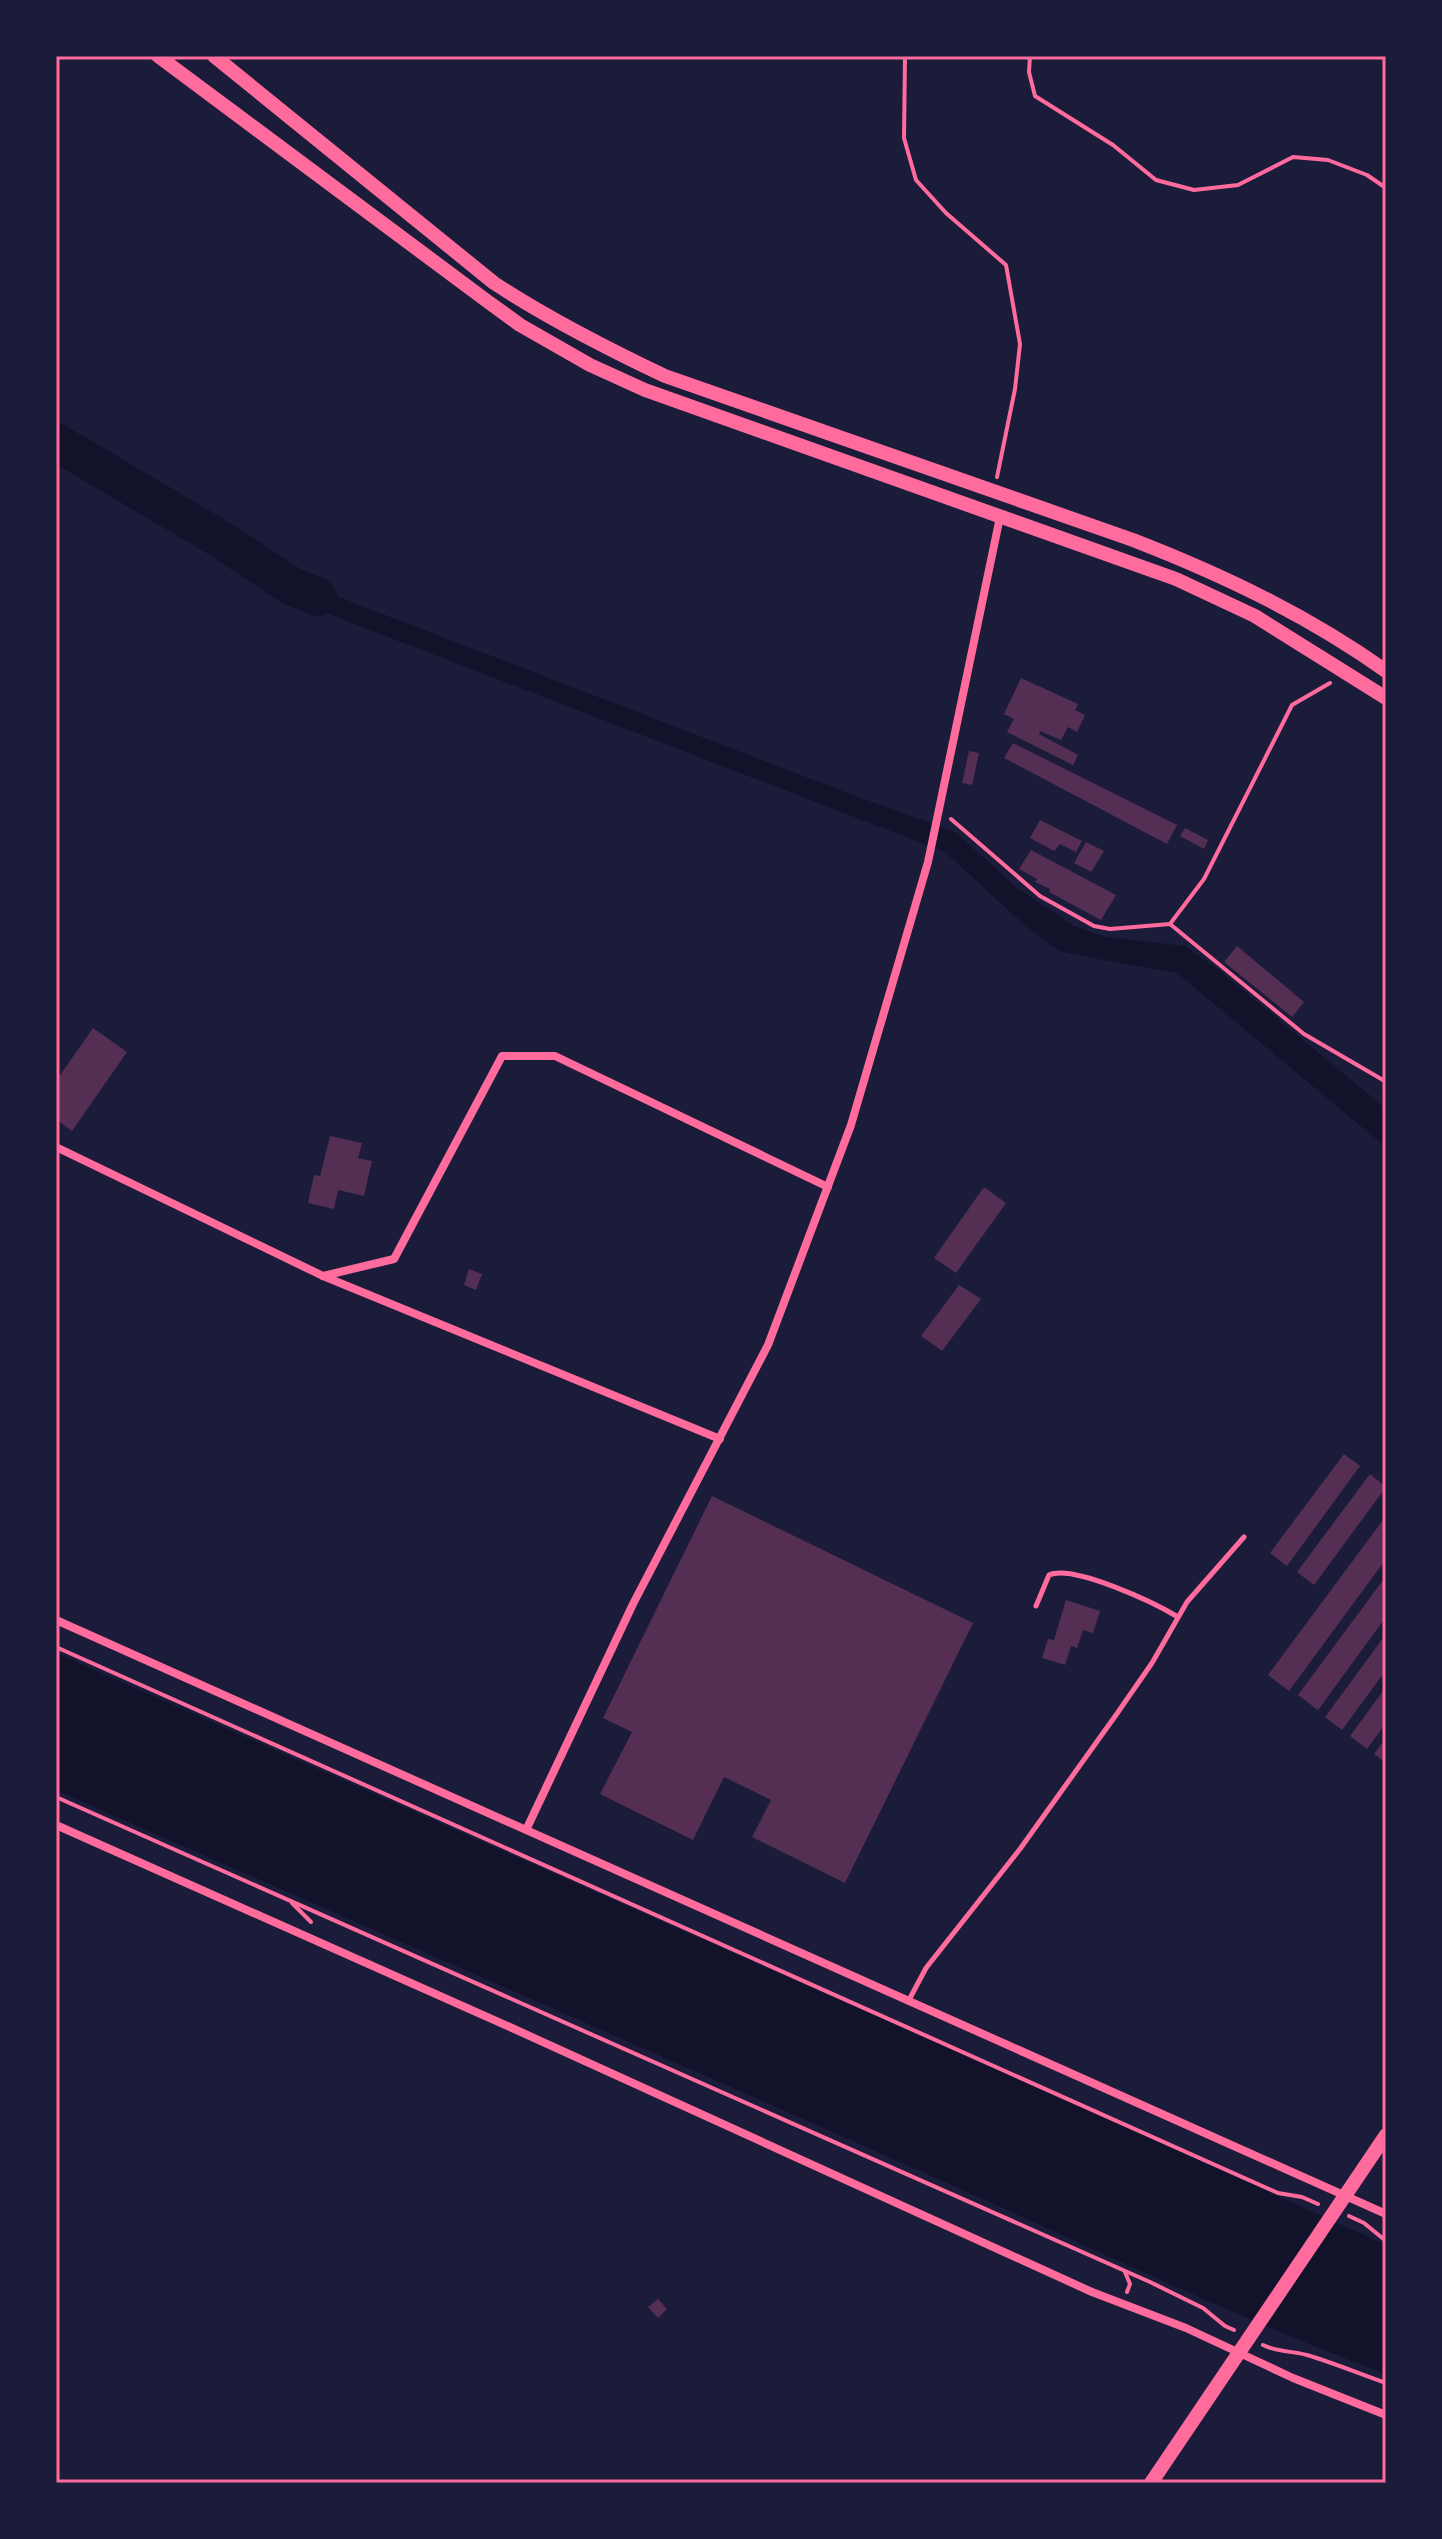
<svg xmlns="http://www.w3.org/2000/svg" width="1442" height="2539" viewBox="0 0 1442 2539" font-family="Inter,sans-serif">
	<rect width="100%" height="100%" fill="#1b1b3a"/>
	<g fill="#12122b">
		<path d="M276,565L289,577L372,610L850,794L955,832L1017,888L1074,926L1105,937L1185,946L1215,967L1386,1109V1147L1177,973L1098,959L1060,951L1029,929L945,852L290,599L269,577Z"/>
		<path d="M56,1653L1083,2108L1386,2245V2374C1217,2311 1056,2230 891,2158C613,2034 334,1913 56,1790Z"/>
	</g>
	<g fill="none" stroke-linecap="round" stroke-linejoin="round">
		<path stroke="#12122b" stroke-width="38" d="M56,442L220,539L293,587L318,597"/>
	</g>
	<g fill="#542f53">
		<path d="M1021,678L1078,704L1075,710L1085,715L1077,732L1068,727L1061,740L1040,731L1039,734L1078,755L1073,765L1007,732L1014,719L1004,714Z"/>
		<path d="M1013,743L1177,825L1167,844L1004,758Z"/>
		<path d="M969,751L979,753L972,785L962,783Z"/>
		<path d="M1040,820L1082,841L1076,852L1060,844L1054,851L1030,838Z"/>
		<path d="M1185,828L1208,840L1204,849L1180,836Z"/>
		<path d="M1086,842L1104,851L1091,872L1074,863Z"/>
		<path d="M1031,850L1116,895L1101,920L1049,892L1050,889L1035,882L1037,879L1019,869Z"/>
		<path d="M1237,946L1304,1002L1292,1017L1224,962Z"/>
		<path d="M93,1028L127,1052L72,1131L56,1119V1081Z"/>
		<path d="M330,1136L362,1143L358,1158L372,1161L364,1196L338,1190L334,1209L308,1203L314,1175L320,1176Z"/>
		<path d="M984,1187L1006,1203L956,1273L934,1258Z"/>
		<path d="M469,1269L482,1274L476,1290L464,1285Z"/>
		<path d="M959,1285L981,1299L942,1351L921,1336Z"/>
		<path d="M1344,1454L1360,1466L1287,1566L1270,1553Z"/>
		<path d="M1370,1474L1386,1487L1314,1585L1297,1572Z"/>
		<path d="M712,1496L973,1623L845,1883L752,1837L771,1800L724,1777L693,1840L600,1794L632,1732L603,1718Z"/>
		<path d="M1386,1516V1559L1289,1691L1268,1675Z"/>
		<path d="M1386,1576V1617L1318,1710L1298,1695Z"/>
		<path d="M1066,1600L1100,1611L1093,1633L1083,1630L1077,1648L1071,1646L1065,1665L1042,1658L1048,1639L1054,1640Z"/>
		<path d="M1386,1634V1670L1342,1730L1325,1717Z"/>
		<path d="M1386,1687V1723L1367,1749L1350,1736Z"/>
		<path d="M1386,1738V1763L1374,1754Z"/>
		<path d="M658,2299L667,2309L658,2318L648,2307Z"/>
	</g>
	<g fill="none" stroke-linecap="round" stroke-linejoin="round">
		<g stroke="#ff6b9d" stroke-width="4">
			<path d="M905,56L904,138L916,180L946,213L1006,265L1020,344L1015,389L997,477"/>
			<path d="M1030,56L1029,72L1035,96L1113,145L1156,180L1194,190L1238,185L1293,157L1328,160L1367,175L1386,188"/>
			<path d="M951,819L1040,896L1094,926L1110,929L1170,924L1204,879L1292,705L1330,683"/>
			<path d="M1170,924L1304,1034L1383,1080L1386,1076"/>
			<path d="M56,1647L1278,2193L1302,2197L1318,2204"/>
			<path d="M56,1797L1150,2282L1203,2308L1225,2326L1234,2330"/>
			<path d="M292,1903L311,1922"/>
			<path d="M1349,2216L1364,2223L1386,2241"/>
			<path d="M1125,2272L1130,2284L1127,2292"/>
			<path d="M1263,2345C1277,2352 1292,2351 1307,2355C1334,2363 1360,2374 1386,2383"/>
		</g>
		<g stroke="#ff6b9d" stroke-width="5">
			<path d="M1036,1606L1049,1575C1073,1564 1155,1603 1178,1617"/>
			<path d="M909,2000L926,1968L1020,1849L1116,1715L1152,1663L1187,1602L1244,1537"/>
		</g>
		<g stroke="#ff6b9d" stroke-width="8">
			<path d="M56,1147L323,1276L720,1439"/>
			<path d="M323,1276L394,1259L502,1056H555L828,1187"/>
			<path d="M56,1620L1386,2214"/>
			<path d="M56,1825L512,2028L1092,2292L1186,2328L1293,2378L1386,2415"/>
			<path d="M527,1828L633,1604L768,1345L851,1125L928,862L1000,517"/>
		</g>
		<g stroke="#ff6b9d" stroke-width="14">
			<path d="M158,56L487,301L520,325L590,365L645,390L1176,579L1255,616L1386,698"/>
			<path d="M214,56L494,283C549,319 606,348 665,376L1133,540C1223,575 1307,615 1386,671"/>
			<path d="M1151,2483L1386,2135"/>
		</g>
	</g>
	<rect width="1442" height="2539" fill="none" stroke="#1b1b3a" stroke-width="116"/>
	<rect x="58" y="58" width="1326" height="2423" fill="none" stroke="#ff6b9d" stroke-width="3"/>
</svg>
